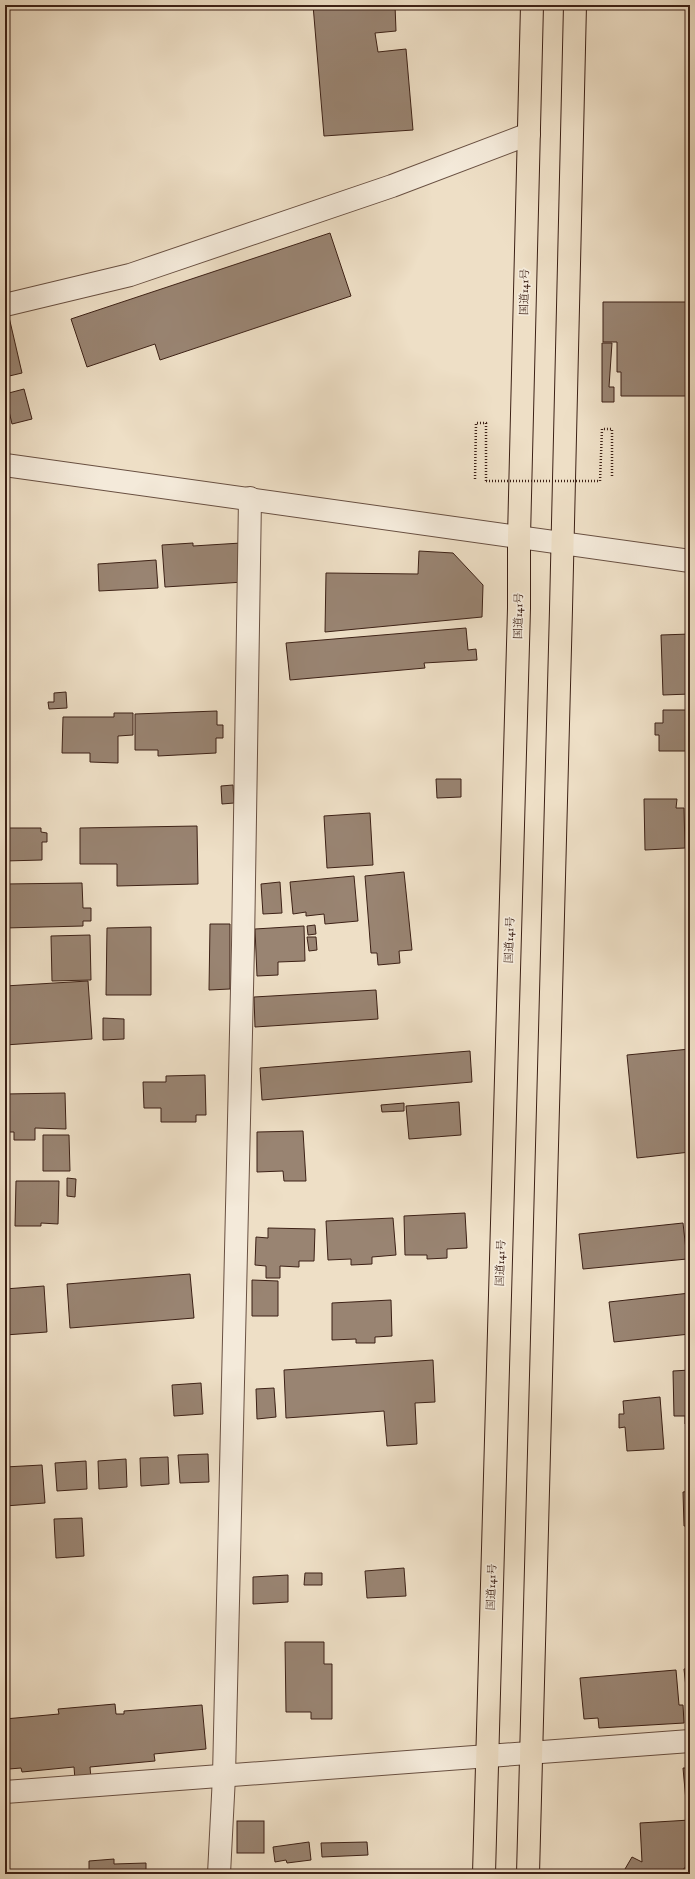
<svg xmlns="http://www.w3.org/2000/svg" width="695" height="1879" viewBox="0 0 695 1879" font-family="'IM FELL English','Noto Serif JP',serif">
	<rect width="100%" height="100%" fill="#eedfc6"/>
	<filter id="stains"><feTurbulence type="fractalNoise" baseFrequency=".005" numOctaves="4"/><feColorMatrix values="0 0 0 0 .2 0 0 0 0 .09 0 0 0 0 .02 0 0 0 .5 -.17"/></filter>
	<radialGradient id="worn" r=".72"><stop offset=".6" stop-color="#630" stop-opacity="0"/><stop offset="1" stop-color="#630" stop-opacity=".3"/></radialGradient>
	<g fill="#998472" stroke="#3d2116">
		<path d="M313,5H395L396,31L375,33L378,52L406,49L413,130L324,136Z"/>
		<path d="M330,233L351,296L160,360L155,344L87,367L71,319Z"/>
		<path d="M603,302H690L689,396H621V372H617V342H603Z"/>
		<path d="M9,317L22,373L5,377V318Z"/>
		<path d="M602,343H612L609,387H614V402H602Z"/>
		<path d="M24,389L32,419L12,424L5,394Z"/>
		<path d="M193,543V546L241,543L244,582L165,587L162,545Z"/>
		<path d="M419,551L453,553L483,585L482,617L325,632L326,573L418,574Z"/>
		<path d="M156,560L158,588L99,591L98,564Z"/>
		<path d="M466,628L468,650L476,649L477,660L424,663L425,668L290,680L286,643Z"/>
		<path d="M690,634V694L663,695L661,635Z"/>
		<path d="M66,692L67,708L49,709L48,702H54V693Z"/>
		<path d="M663,710H690V751H659V735H655V723H663Z"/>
		<path d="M217,711V725H223V738H216V753L158,756V750H135V714Z"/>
		<path d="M114,713H133V735L118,736V763L90,762V753H62L63,717H114Z"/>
		<path d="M436,779H461V797L437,798Z"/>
		<path d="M233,785L234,803L222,804L221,786Z"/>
		<path d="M644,799H677L676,808H684L685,848L645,850Z"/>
		<path d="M370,813L373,865L327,868L324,816Z"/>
		<path d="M197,826L198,884L117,886V864H80V828Z"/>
		<path d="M5,828H41V832L47,833V842H42V860L5,861Z"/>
		<path d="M404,872L412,950L399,951L400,963L378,965L377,953H371L365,876Z"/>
		<path d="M354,876L358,921L325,924L324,914L306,916V912L293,914L290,882Z"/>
		<path d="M280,882L282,913L263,914L261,884Z"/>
		<path d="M82,883L83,908H91V921H83V926L5,928V884Z"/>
		<path d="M210,924H230V989L209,990Z"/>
		<path d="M315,925L316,934L308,935L307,926Z"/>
		<path d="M304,926L305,961L278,962V975L257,976L255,929Z"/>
		<path d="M151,927V995H106L107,928Z"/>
		<path d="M90,935L91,980L52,981L51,936Z"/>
		<path d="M307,937H316L317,950L309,951Z"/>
		<path d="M88,981L92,1039L5,1045V986Z"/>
		<path d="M376,990L378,1019L255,1027L254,997Z"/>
		<path d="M103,1018L124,1019V1039L103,1040Z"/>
		<path d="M690,1049V1152L637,1158L627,1055Z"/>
		<path d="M470,1051L472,1082L262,1100L260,1068Z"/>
		<path d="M205,1075L206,1115H196V1122H161V1108H144L143,1082H166V1076Z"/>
		<path d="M65,1093L66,1129L35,1128V1140H14V1132H5V1094Z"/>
		<path d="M459,1102L461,1135L409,1139L406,1106Z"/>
		<path d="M404,1103V1111L382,1112L381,1105Z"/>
		<path d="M303,1131L306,1181H284L283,1171L257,1172V1132Z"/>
		<path d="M43,1135H69L70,1171H43Z"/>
		<path d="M67,1178L76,1179L75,1197L67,1196Z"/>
		<path d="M16,1181H59L58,1224L41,1223V1226H15Z"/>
		<path d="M465,1213L467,1248L447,1249V1258L427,1259V1255H405L404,1216Z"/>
		<path d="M393,1218L396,1255L372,1257V1264L351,1265V1259L328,1260L326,1221Z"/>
		<path d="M683,1223L687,1259L583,1269L579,1234Z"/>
		<path d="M268,1228L315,1229L314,1261H299V1267L280,1266V1278H266V1266L255,1265L256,1237L268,1238Z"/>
		<path d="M190,1274L194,1318L70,1328L67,1284Z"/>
		<path d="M252,1280L278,1281V1316H252Z"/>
		<path d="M44,1286L47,1332L5,1335V1289Z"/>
		<path d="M690,1293V1334L614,1342L609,1302Z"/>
		<path d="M391,1300L392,1336L375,1337V1343H356V1339L332,1340V1303Z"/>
		<path d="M433,1360L435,1402L415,1403L417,1444L387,1446L384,1411L286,1418L284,1370Z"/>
		<path d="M690,1370V1424H685V1416H674L673,1371Z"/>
		<path d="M201,1383L203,1414L174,1416L172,1385Z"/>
		<path d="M274,1388L276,1417L257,1419L256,1389Z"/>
		<path d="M660,1397L664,1449L627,1451L625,1427L619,1428V1414H624L623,1401Z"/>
		<path d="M5,1401L8,1435H5Z"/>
		<path d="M208,1454L209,1482L180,1483L178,1455Z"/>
		<path d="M168,1457L169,1484L141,1486L140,1458Z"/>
		<path d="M126,1459L127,1487L99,1489L98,1461Z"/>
		<path d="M86,1461L87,1489L57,1491L55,1463Z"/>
		<path d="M42,1465L45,1503L5,1506V1467Z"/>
		<path d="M690,1491V1526H684L683,1492Z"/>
		<path d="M82,1518L84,1556L56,1558L54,1519Z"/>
		<path d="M404,1568L406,1596L367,1598L365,1571Z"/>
		<path d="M305,1573H322V1585H304Z"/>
		<path d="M288,1575V1602L253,1604V1577Z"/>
		<path d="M285,1642H324V1664H332V1719H311V1712H286Z"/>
		<path d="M690,1668V1706H688L684,1669Z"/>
		<path d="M676,1670L679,1705H683L684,1723L599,1728L598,1718L584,1719L580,1678Z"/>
		<path d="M115,1704L116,1714H124V1711L202,1705L206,1749L154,1754L155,1761L90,1767L91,1779L75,1780L74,1767L22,1772L21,1768L9,1769L5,1719L59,1714L58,1709Z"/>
		<path d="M683,1768H690V1812H687Z"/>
		<path d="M690,1820V1868H684V1874H634L625,1869L632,1857L642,1862L640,1823Z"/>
		<rect x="237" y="1821" width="27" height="32"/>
		<path d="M309,1842L311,1860L287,1863L286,1860L275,1862L273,1847Z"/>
		<path d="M367,1842L368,1855L322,1857L321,1843Z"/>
		<path d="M114,1859V1864L146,1863V1874H89V1861Z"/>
	</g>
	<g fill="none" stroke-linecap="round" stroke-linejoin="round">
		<defs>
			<g id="minor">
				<path d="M5,305L130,275L392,186L529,134"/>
				<path d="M5,465L690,561"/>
				<path d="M5,1792L690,1741"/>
				<path d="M219,1874L224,1776L243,945L250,498"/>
			</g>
			<g id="highway">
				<path d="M484,1874L519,608V537L532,5"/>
				<path d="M528,1874L561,609L575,5"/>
			</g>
		</defs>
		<use href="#minor" stroke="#695042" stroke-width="24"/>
		<use href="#highway" stroke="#3d2116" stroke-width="24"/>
		<g stroke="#3d2116" stroke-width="2.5" stroke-dasharray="1 2" stroke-linecap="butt">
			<path d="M475,479L476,423H486V481"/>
			<path d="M600,481L602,429H612V476"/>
		</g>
		<use href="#minor" stroke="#f4eada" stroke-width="22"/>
		<use href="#highway" stroke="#eedfc6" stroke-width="22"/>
		<path stroke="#3d2116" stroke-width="2.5" stroke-dasharray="1 2" stroke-linecap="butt" d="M486,481H600"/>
	</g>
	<g text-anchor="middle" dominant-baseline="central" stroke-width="3.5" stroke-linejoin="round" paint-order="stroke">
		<g font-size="11" fill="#3d2116" stroke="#f4eada">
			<text transform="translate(525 292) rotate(-89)">国道141号</text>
			<text transform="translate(519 616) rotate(-89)">国道141号</text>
			<text transform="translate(510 940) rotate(-88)">国道141号</text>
			<text transform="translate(501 1263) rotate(-88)">国道141号</text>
			<text transform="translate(492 1587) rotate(-88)">国道141号</text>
		</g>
	</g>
	<rect width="695" height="1879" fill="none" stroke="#eedfc6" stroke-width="20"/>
	<rect x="6" y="6" width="683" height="1867" fill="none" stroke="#3d2116" stroke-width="2"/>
	<rect x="10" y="10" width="675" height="1859" fill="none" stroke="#3d2116"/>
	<rect width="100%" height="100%" filter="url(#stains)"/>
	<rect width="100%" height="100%" fill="url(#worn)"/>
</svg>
